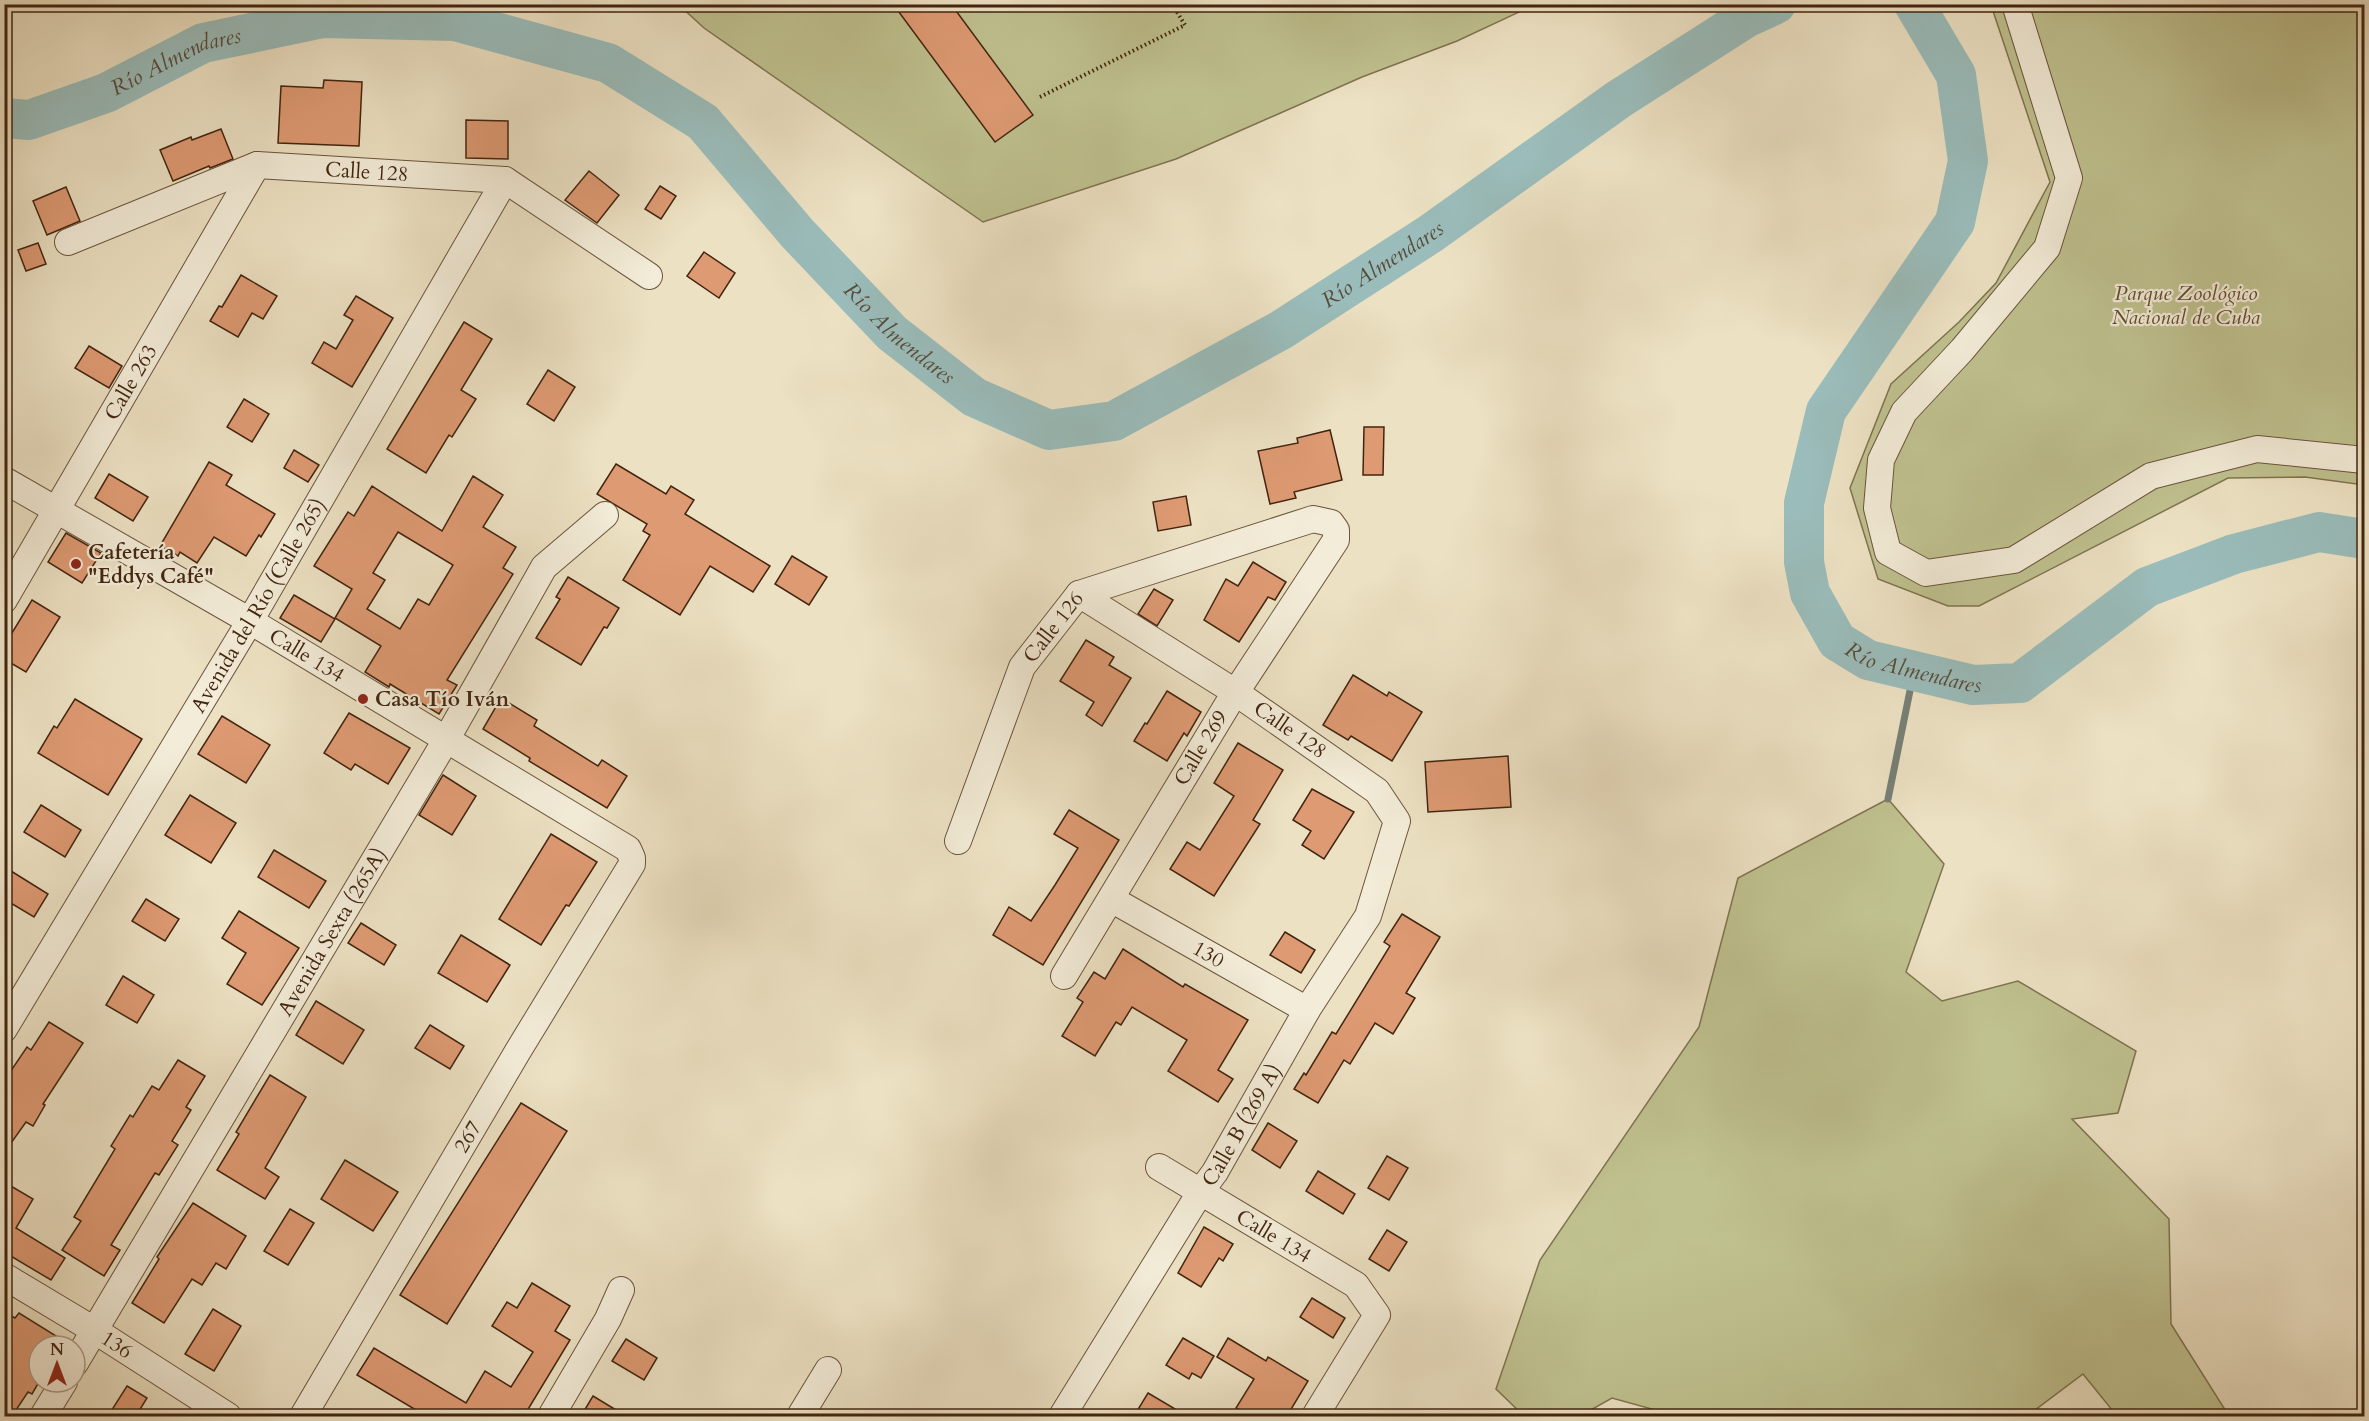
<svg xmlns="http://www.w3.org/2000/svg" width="2369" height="1421" viewBox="0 0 2369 1421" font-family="Cardo,serif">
	<rect width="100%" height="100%" fill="#ece1c3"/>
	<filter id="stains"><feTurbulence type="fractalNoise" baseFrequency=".00333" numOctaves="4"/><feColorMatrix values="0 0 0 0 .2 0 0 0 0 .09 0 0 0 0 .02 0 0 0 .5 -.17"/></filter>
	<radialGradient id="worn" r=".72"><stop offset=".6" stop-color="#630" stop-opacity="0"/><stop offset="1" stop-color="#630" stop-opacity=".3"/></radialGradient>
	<g fill="#bfc18f" stroke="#807350" stroke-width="1.5">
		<path d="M679,5H1534L1457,41L1362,77L1176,159L983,222L704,28Z"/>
		<path d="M1991,5H2364V485L2305,477L2228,478L1979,606H1948L1878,579L1850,488L1891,384L1959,322L1996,283L2050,182Z"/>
		<path d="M1888,799L1944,864L1906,972L1942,1001L2018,981L2136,1051L2118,1113L2072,1119L2169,1219L2171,1324L2229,1416H2117L2083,1374L2027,1416H1677L1612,1398L1580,1416H1524L1496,1389L1540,1260L1699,1027L1738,878Z"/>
	</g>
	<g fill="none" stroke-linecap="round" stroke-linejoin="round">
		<path stroke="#778076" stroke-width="7" d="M1888,799L1914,671"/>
		<g stroke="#9abcba" stroke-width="40">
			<path id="s1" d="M1914,4L1956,75L1968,161L1955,222L1826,411L1804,503V562L1810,593L1837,641L1868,660L1973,685L2020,683L2147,587L2234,554L2319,532L2364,539"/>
			<path id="s2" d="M4,118L29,120L106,93L203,43L323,18L455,21L608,63L703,122L797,233L892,333L974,397L1049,430L1114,421L1281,330L1430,234L1619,99L1746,18L1776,4"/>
		</g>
	</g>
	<g fill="#de9a73" stroke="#422510" stroke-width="1.5" fill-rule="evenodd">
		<path d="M893,4H951L1033,115L995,142Z"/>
		<path d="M324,80L362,82L359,146L278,143L281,86L323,88Z"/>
		<path d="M466,120L508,121V159L466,158Z"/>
		<path d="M221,129L233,159L210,168L209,166L173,181L160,150L191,137L192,140Z"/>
		<path d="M589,171L619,195L597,223L565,200Z"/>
		<path d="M660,186L676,196L661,219L645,209Z"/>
		<path d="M66,187L80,221L47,235L33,201Z"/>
		<path d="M38,243L46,264L26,271L18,250Z"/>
		<path d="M704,252L735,273L719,298L687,276Z"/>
		<path d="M241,275L277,296L263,319L252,313L238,337L210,321L219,306L222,307Z"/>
		<path d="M356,296L393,318L352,387L312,363L324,342L336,349L353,320L344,315Z"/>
		<path d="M464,322L492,339L461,390L476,399L452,437L449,435L426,473L387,449Z"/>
		<path d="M89,346L122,366L109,388L75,368Z"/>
		<path d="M548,370L575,387L554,421L527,404Z"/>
		<path d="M244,399L269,414L252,442L227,427Z"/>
		<path d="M1364,427H1384L1383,475H1363Z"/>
		<path d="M1330,430L1342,480L1294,492L1296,498L1270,504L1258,451L1298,443L1297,438Z"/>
		<path d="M294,450L319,465L308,482L284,468Z"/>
		<path d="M209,462L232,475L226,485L275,514L261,537L259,535L246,556L214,537L197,563L180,552L178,556L160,546Z"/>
		<path d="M616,464L666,494L671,486L694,500L685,514L770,566L753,592L710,566L680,615L623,580L650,535L643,531L647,524L597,494Z"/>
		<path d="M109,474L148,497L133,521L95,498Z"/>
		<path d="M473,476L503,495L483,527L516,547L503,568L513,574L447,680L457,685L439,714L390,684L389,687L365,672L381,646L335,618L352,589L314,566L348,512L354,516L372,486L442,531ZM398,532L453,565L429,605L418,599L400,629L367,609L385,580L373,573Z"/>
		<path d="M1186,496L1191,525L1158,531L1153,502Z"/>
		<path d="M66,533L101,553L82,583L48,562Z"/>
		<path d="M792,556L827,577L809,605L775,584Z"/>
		<path d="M1253,562L1286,582L1275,600L1268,597L1239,642L1204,620L1226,579L1238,586Z"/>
		<path d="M568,577L619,608L607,628L604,627L581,665L536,638L560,599L556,597Z"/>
		<path d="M1154,589L1173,600L1157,626L1138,614Z"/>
		<path d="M294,595L335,619L321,642L280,618Z"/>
		<path d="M32,600L60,617L26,672L4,659V646Z"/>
		<path d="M1086,640L1114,657L1109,665L1131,678L1102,726L1086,715L1094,702L1060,681Z"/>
		<path d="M1353,675L1387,696L1389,692L1422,712L1392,761L1351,736L1348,740L1323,725Z"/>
		<path d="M1167,691L1201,712L1187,736L1184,733L1167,761L1134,741L1145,723L1147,724Z"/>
		<path d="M501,698L537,720L534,726L598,766L602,760L627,776L607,808L529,761L530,758L483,729Z"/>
		<path d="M75,699L142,739L108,795L38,753L54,726L57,728Z"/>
		<path d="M349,713L410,748L388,784L355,764L351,770L324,753Z"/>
		<path d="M222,716L270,745L246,783L198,754Z"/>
		<path d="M1238,743L1283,770L1253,820L1260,824L1214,896L1170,869L1187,842L1200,850L1234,796L1214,783Z"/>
		<path d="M1508,756L1511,807L1428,812L1425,762Z"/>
		<path d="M443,775L476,796L452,835L419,815Z"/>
		<path d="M1312,789L1354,812L1324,859L1302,845L1311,831L1293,820Z"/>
		<path d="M190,795L236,823L211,863L165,835Z"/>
		<path d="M41,805L81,830L65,857L24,832Z"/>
		<path d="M1069,810L1119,840L1043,965L993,935L1009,907L1031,921L1055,885L1078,848L1054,834Z"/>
		<path d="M551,834L597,862L569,906L566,905L541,945L499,919Z"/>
		<path d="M274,850L326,881L309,908L258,877Z"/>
		<path d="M11,871L48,894L34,917L4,899V882Z"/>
		<path d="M146,899L179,919L165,941L132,921Z"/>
		<path d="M239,911L299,948L262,1005L227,984L246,953L222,938Z"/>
		<path d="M1402,914L1440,937L1406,993L1415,998L1393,1034L1375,1023L1350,1064L1344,1060L1318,1103L1294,1089L1304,1073L1306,1075L1332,1032L1336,1034L1390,946L1384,942Z"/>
		<path d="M361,923L396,945L384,965L348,943Z"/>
		<path d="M1285,932L1315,950L1301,973L1270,955Z"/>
		<path d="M461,935L510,965L487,1002L438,973Z"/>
		<path d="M1123,949L1183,987L1185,984L1248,1020L1218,1070L1233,1079L1218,1102L1168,1071L1187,1040L1132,1007L1121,1025L1116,1022L1095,1056L1062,1036L1083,1002L1077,998L1094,972L1105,979Z"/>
		<path d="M123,976L154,995L137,1023L106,1005Z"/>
		<path d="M316,1001L364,1030L343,1064L296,1035Z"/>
		<path d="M49,1022L83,1043L43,1104L45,1105L33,1126L26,1122L4,1153V1081L27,1047L31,1050Z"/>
		<path d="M430,1025L464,1046L450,1069L415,1048Z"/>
		<path d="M178,1060L205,1076L186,1107L191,1110L172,1141L178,1145L159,1175L155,1173L111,1245L120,1250L104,1276L62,1250L81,1221L74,1217L115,1149L111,1146L130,1115L133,1117L152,1086L159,1090Z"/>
		<path d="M270,1075L306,1097L265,1168L279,1177L265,1199L217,1170L239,1134L236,1132Z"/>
		<path d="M521,1103L567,1131L447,1324L400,1295Z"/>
		<path d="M1268,1123L1297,1141L1280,1168L1252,1150Z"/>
		<path d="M1387,1156L1408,1168L1389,1200L1368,1188Z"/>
		<path d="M345,1160L398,1192L373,1231L321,1199Z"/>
		<path d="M1318,1171L1355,1194L1343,1214L1306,1191Z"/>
		<path d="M4,1182L33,1199L16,1228L65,1258L51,1280L4,1252Z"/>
		<path d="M193,1203L246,1236L226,1269L216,1263L202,1285L192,1279L164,1323L132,1303L159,1259L157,1257Z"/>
		<path d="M290,1209L314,1223L288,1265L264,1251Z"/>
		<path d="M1204,1227L1233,1244L1223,1261L1219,1258L1201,1287L1178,1273Z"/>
		<path d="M1387,1230L1407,1242L1389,1271L1369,1259Z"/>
		<path d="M532,1283L570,1306L555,1331L570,1340L524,1416H426L357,1375L374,1348L466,1403L485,1371L511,1387L533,1352L492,1326L507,1302L517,1308Z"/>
		<path d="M1312,1298L1345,1318L1333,1338L1300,1317Z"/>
		<path d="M213,1309L241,1326L214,1371L185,1354Z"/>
		<path d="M4,1312L15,1318L19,1313L69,1344L68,1346H39V1382L32,1394L28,1392L12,1416H4Z"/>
		<path d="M1183,1338L1214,1356L1201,1378L1192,1373L1189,1379L1166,1365Z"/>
		<path d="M1228,1338L1266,1361L1268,1357L1308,1381L1287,1416H1251L1236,1408L1254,1379L1217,1357Z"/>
		<path d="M626,1339L657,1358L644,1380L612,1361Z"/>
		<path d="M127,1386L147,1398L136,1416H108Z"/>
		<path d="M1148,1393L1187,1416H1134Z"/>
		<path d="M593,1396L626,1416H581Z"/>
	</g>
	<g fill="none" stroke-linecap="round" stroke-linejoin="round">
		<defs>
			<g id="minor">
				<path d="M2015,4L2069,178L2047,248L1962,350L1904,412L1881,460L1877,508L1888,552L1926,573L2014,560L2151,476L2257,449L2364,460"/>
				<path id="s3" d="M68,242L257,165L505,180L649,276"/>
				<path id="s4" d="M4,480L250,621L628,849L632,858V864L518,1051L303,1416"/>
				<path id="s5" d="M4,600L257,165"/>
				<path id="s6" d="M958,841L1022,667L1079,594L1313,519L1331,523L1336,530V540L1228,704L1064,976"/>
				<path id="s7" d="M1111,899L1307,1010"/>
				<path id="s8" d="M4,1029L250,621L505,180"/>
				<path id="s9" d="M1159,1167L1356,1285L1377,1315L1315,1416"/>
				<path id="s10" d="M4,1276L94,1330L228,1416"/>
				<path id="s11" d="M75,1363L446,740L544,567L605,515"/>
				<path d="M43,1416L64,1382"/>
				<path d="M551,1416L608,1319L621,1290"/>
				<path d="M800,1416L828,1370"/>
				<path id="s12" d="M1062,1416L1201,1191L1215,1172L1307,1010L1368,916L1397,821L1377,791L1235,692L1079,594"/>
			</g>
		</defs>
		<use href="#minor" stroke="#6c543d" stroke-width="28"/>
		<path stroke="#422510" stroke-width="4" stroke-dasharray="1.5 3" stroke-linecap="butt" d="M1040,97L1185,25L1172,4"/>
		<use href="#minor" stroke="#f3ecd8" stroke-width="26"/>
	</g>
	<g fill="#8f2418" stroke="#f3ecd8" stroke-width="2">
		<circle cx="76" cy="564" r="6"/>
		<circle cx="363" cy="699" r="6"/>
	</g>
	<g text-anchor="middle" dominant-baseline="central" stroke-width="4.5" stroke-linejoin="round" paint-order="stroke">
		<g font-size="21" fill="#422510" stroke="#f3ecd8">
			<text stroke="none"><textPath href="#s3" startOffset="314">Calle 128</textPath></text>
			<text stroke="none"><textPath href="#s5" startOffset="252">Calle 263</textPath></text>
			<text stroke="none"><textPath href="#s8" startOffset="494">Avenida del Río (Calle 265)</textPath></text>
			<text stroke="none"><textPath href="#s6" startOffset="236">Calle 126</textPath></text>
			<text stroke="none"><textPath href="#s4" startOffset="350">Calle 134</textPath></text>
			<text transform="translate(1290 730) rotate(35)">Calle 128</text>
			<text transform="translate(1201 748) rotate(-59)">Calle 269</text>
			<text stroke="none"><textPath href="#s11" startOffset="502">Avenida Sexta (265A)</textPath></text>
			<text stroke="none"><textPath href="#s7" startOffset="112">130</textPath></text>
			<text stroke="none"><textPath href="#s12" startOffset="342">Calle B (269 A)</textPath></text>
			<text transform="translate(468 1137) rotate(-59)">267</text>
			<text stroke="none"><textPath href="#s9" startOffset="134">Calle 134</textPath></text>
			<text stroke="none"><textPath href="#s10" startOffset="132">136</textPath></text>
		</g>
		<g font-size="21" font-style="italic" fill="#614c30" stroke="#f3ecd8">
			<text x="2186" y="293">Parque Zoológico<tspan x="2186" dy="24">Nacional de Cuba</tspan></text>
		</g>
		<g font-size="21" font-weight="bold" fill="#422510" stroke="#f3ecd8" text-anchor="start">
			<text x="88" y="552">Cafetería<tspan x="88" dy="24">"Eddys Café"</tspan></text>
			<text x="375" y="699">Casa Tío Iván</text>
		</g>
		<g font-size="22" font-style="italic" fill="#584b3a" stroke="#f3ecd8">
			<text stroke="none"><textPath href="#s2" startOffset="184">Río Almendares</textPath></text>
			<text stroke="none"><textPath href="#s2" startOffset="1587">Río Almendares</textPath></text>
			<text stroke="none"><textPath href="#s2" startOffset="1030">Río Almendares</textPath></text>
			<text stroke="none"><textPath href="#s1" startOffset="783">Río Almendares</textPath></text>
		</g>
	</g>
	<rect width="2369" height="1421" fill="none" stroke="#ece1c3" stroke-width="24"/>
	<rect x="6" y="6" width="2357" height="1409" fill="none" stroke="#422510" stroke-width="3"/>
	<rect x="12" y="12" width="2345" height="1397" fill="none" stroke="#422510" stroke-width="1.5"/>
	<g transform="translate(57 1364)"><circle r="28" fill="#f3ecd8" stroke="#ac9c88" stroke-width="1.5"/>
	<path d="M0-4.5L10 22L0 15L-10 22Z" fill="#8f2418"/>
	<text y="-9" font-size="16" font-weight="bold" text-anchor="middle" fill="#422510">N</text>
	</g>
	<rect width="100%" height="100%" filter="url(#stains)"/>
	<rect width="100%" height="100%" fill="url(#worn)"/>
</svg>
